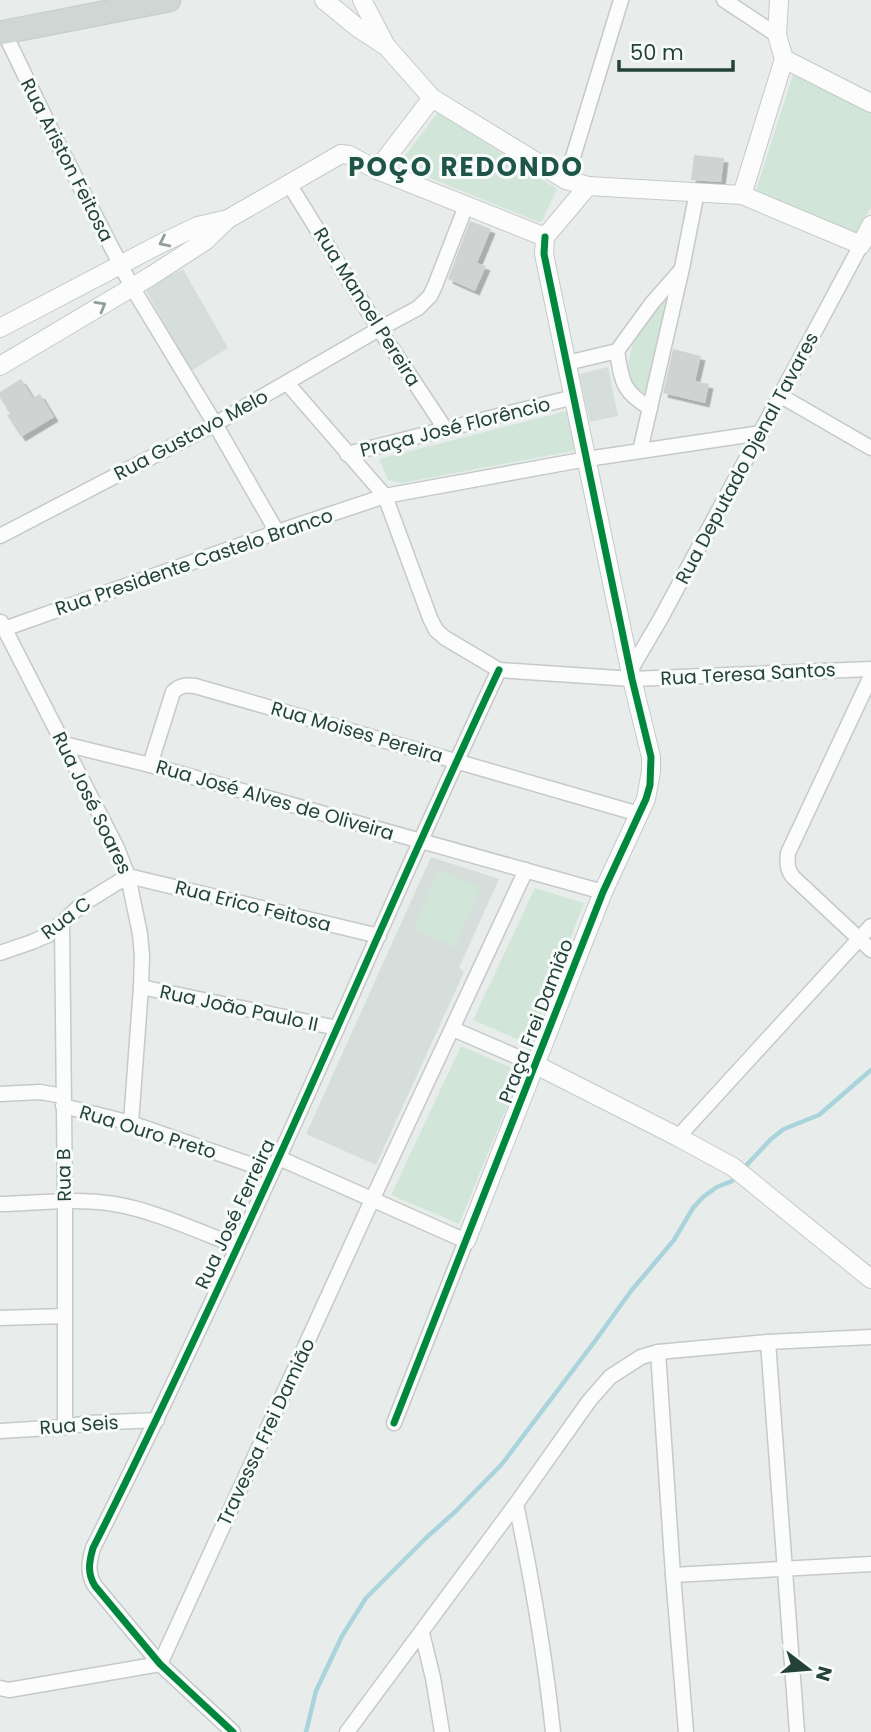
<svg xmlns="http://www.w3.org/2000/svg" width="871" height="1732" viewBox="0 0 871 1732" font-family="Poppins,sans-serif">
	<defs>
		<filter id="shadow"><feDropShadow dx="4.5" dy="4.5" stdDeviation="0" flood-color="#0004"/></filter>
	</defs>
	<rect width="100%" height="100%" fill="#e8edeb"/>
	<g fill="#d6dedb">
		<path d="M183,269L228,348L191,371L145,289Z"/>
		<path d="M608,367L618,416L590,422L579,374Z"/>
		<path d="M431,857L499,879L459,968L464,972L376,1165L306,1134Z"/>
	</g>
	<g fill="#d1e6d8">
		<path d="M793,75L871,112V207L857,233L756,190Z"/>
		<path d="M438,112L557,189L541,223L398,165Z"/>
		<path d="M662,300H666L645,393C641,391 634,388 632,383C624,370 631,346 638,333C644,321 654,311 662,300Z"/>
		<path d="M567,411L578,450L402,483L388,480L379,459Z"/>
		<path d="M439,870L480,888L455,947L414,929Z"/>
		<path d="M535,888L584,903L530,1045L473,1020Z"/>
		<path d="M461,1046L521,1072L459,1224L391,1195Z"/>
	</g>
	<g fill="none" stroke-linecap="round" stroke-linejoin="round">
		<g stroke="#a9d4db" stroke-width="4.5">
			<path d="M742,1170L771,1139L784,1129L819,1115L871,1070"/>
			<path d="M306,1732L316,1691L342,1636L366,1598L427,1537L456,1511L502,1464L595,1341L631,1291L674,1240L693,1208L703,1197L717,1187L732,1181L736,1177"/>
		</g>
	</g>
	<g fill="#cfd4d2" filter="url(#shadow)">
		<path d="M694,155L724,158L721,182L691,180Z"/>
		<path d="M470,221L491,229L477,263L486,266L475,291L448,279Z"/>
		<path d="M673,349L701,356L695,381L709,384L705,403L663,393Z"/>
		<path d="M21,379L33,398L40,394L54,417L21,437L7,415L10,414L0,398V392Z"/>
	</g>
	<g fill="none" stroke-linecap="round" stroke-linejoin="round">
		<defs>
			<g id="minor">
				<path d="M724,0L777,35"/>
				<path d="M4,32L56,140L132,287L215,424L277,532"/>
				<path d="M566,180L621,0"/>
				<path d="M289,184L379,329L446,430"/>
				<path d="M617,351C622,382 622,391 650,408"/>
				<path d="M567,363L617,351L652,303L681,270"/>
				<path d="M287,383L385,496L430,618L436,630L445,638L499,670L632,679L871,669"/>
				<path d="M781,396L871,448"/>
				<path d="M640,451L682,268L697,192"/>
				<path d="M347,454L574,397"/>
				<path d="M0,536L215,424L379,329L418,308L430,296L434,288L466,206"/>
				<path d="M1,622L117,848L128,876L140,934L142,956L141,987L131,1123"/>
				<path d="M4,629L277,532L385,496L587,459L761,433"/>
				<path d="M631,669L661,618L861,245"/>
				<path d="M871,676L788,853C787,863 787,869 793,877L871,950"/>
				<path d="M64,744L150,765L603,892"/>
				<path d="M150,765L173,692C180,685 186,685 195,686L639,814"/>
				<path d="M62,923L65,1202V1427"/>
				<path d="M0,953L32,942L48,935L62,923L81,905L128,876L379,936"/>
				<path d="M141,987L337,1028"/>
				<path d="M453,1029L536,1065"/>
				<path d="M0,1094L40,1092L63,1096"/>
				<path d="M63,1106L131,1123L272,1172"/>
				<path d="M678,1137L871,926"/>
				<path d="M279,1158L466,1241L394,1423"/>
				<path d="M0,1204C37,1203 77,1198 114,1204C153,1210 200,1232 237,1246"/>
				<path d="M0,1318L64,1316"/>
				<path d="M768,1342L797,1732"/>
				<path d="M658,1352L673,1575L686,1732"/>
				<path d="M0,1431L65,1427L89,1423L157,1420"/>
				<path d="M516,1504C532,1580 545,1655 553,1732"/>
				<path d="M673,1575L871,1564"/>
				<path d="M422,1633L433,1678L442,1732"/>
				<path d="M0,1688L9,1690L160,1664L372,1200L526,870"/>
				<path d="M233,1732L160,1664L95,1586C87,1573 89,1562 93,1548C158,1419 219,1288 279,1157C353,995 423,831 499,670"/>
				<path d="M347,1732L516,1504L589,1401L610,1377L641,1357L658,1352L768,1342L871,1337"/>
			</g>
			<g id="tertiary">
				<path d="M324,0L358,28L387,47L432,98L566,180L588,186L742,195L861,245L871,225"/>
				<path d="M362,0L385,44"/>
				<path d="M779,0L777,35L784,59"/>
				<path d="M784,59L871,103"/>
				<path d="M377,170L432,98"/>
				<path d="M742,195L784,59"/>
				<path d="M545,237L588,186"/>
				<path d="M0,328L162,243L198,226L228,219"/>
				<path d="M0,366L151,276L205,241L228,219L341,154L349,155L377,170L545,237"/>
				<path d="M536,1065L678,1137L733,1167L871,1279"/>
				<path d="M466,1241L603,892L646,799L651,771V757L632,679L544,254L545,237"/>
			</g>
			<path id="primary" d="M0,33L169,0"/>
		</defs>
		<use href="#minor" stroke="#c5cac8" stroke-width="17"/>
		<use href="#tertiary" stroke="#c5cac8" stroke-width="20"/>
		<use href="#primary" stroke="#c3ccc9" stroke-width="25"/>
		<use href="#minor" stroke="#fcfcfc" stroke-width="14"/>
		<use href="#tertiary" stroke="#fcfcfc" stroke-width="18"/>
		<use href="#primary" stroke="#cfd7d5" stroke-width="23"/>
		<defs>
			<g id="cycleway">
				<path d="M394,1423L603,892L646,799L650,785L651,757L632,679L544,254L545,237"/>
				<path d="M233,1732L160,1664L95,1586C87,1573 89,1562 93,1548C158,1419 219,1288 279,1157C353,995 423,831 499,670"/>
			</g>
		</defs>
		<use href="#cycleway" stroke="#f7fbf9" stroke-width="11"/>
		<use href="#cycleway" stroke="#00873e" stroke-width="7"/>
	</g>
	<defs><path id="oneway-chevron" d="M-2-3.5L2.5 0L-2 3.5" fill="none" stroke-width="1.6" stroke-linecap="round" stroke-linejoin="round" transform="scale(1.75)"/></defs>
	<g stroke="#909f9b">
		<use href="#oneway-chevron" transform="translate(164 242) rotate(154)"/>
		<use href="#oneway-chevron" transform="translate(101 306) rotate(-30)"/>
	</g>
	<g text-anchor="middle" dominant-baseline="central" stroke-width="6" stroke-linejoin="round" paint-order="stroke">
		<g font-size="19" fill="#24423a" stroke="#f7fbf9">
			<text transform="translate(67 160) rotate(63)">Rua Ariston Feitosa</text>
			<text transform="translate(367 307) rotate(58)">Rua Manoel Pereira</text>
			<text transform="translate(455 427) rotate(-14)">Praça José Florêncio</text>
			<text transform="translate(191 435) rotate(-28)">Rua Gustavo Melo</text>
			<text transform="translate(747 458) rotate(-62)">Rua Deputado Djenal Tavares</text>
			<text transform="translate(194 562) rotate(-19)">Rua Presidente Castelo Branco</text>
			<text transform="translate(748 674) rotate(-3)">Rua Teresa Santos</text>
			<text transform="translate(357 732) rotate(16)">Rua Moises Pereira</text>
			<text transform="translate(275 800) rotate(16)">Rua José Alves de Oliveira</text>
			<text transform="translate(92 803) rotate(64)">Rua José Soares</text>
			<text transform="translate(253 906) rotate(14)">Rua Erico Feitosa</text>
			<text transform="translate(66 918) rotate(-37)">Rua C</text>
			<text transform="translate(239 1008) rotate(12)">Rua João Paulo II</text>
			<text transform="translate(536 1021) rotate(-69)">Praça Frei Damião</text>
			<text transform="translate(148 1132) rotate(17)">Rua Ouro Preto</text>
			<text transform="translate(64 1175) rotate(-91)">Rua B</text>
			<text transform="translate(235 1214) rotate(-65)">Rua José Ferreira</text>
			<text transform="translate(79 1425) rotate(-4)">Rua Seis</text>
			<text transform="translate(266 1432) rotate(-65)">Travessa Frei Damião</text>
		</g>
		<g font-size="26" font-weight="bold" letter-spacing="2" fill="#1f5548" stroke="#f7fbf9">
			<text x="466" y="167">POÇO REDONDO</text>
		</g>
	</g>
	<g transform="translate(808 1669) rotate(106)" stroke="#f7fbf9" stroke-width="5" paint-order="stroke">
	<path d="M0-5L12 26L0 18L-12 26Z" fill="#24423a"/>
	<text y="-10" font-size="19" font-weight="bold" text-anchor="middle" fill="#24423a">N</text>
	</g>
	<path d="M619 60v10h114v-10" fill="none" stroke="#24423a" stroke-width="3.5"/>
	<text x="630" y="60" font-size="21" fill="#24423a" stroke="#f7fbf9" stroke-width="5" paint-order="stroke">50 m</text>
</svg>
